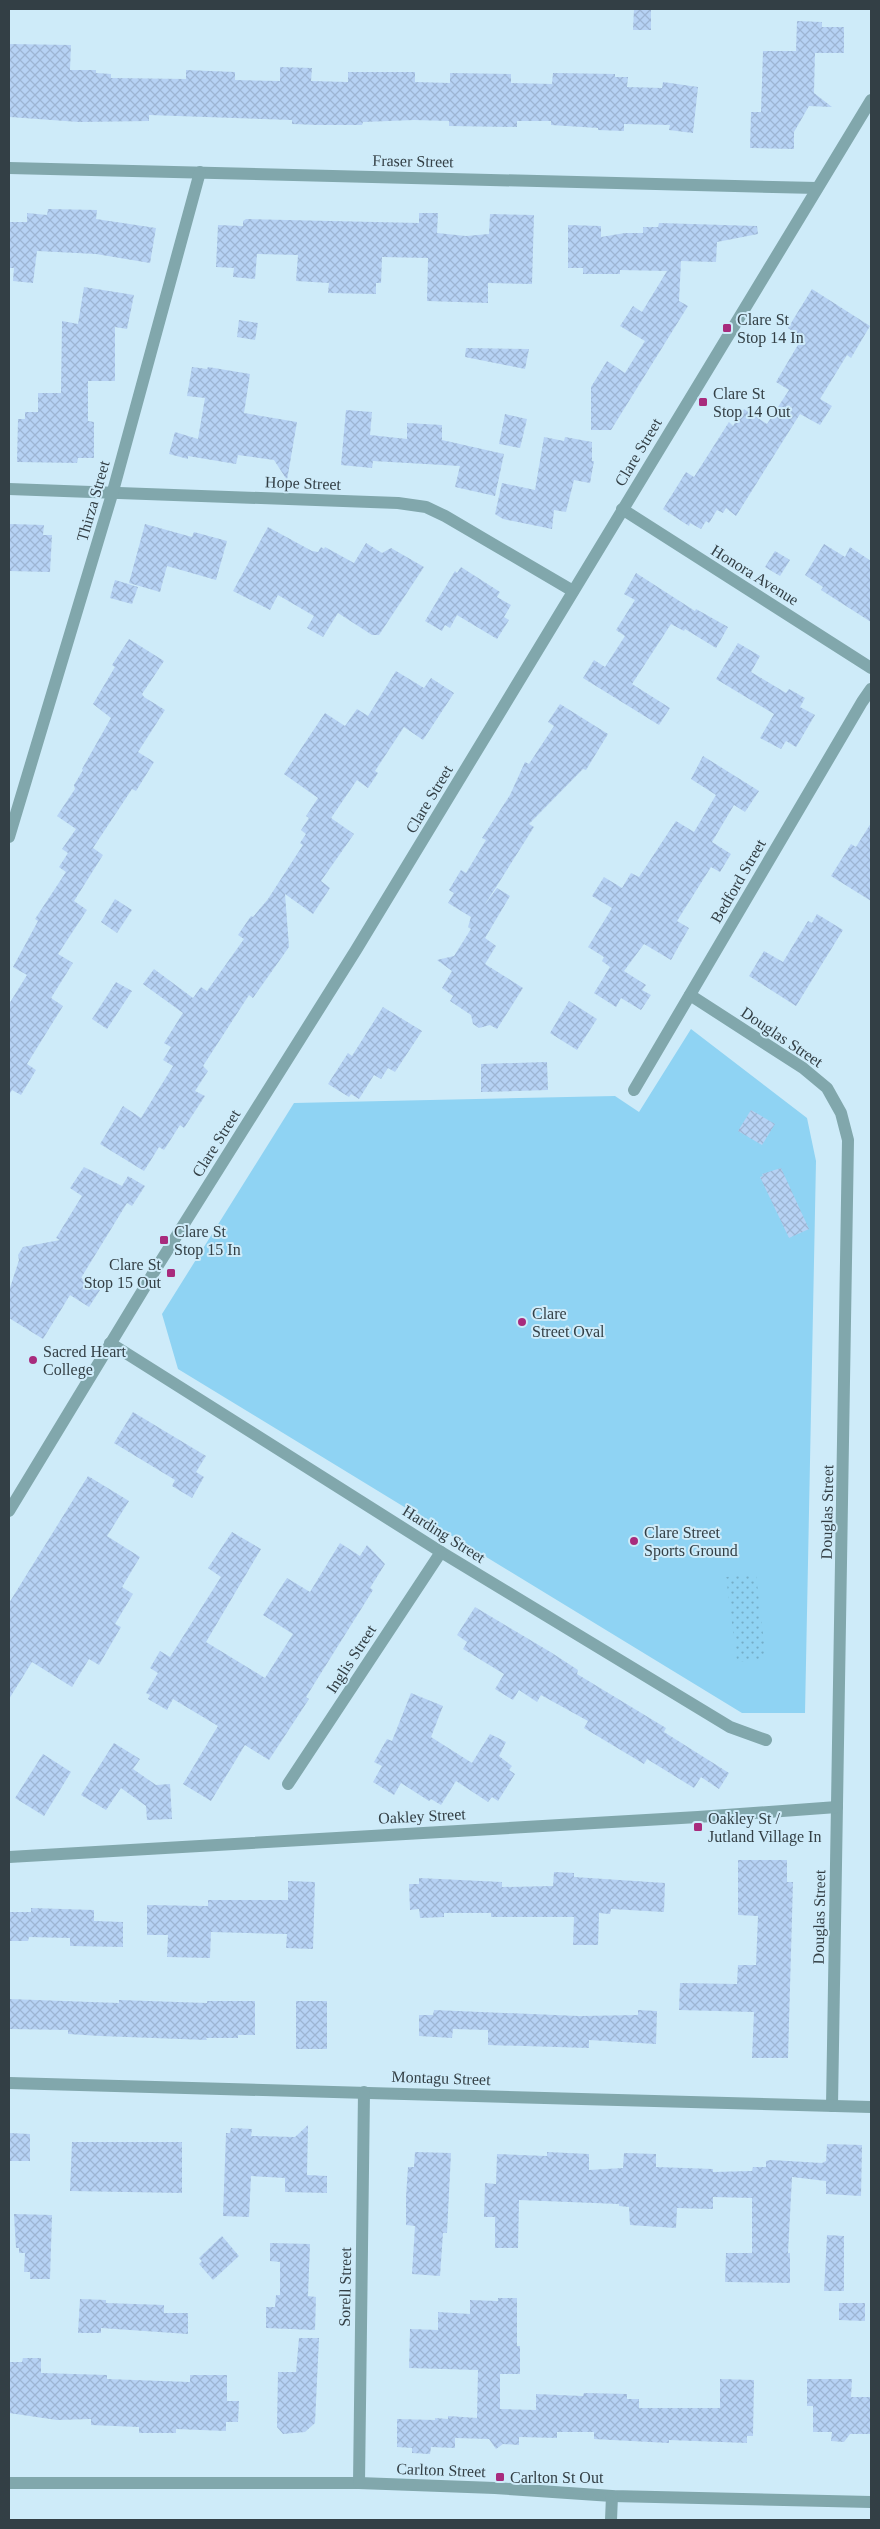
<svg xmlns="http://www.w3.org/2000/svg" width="880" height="2529" viewBox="0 0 880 2529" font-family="Georgia,serif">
	<defs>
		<pattern id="park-dots" width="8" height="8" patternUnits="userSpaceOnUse" patternTransform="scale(1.25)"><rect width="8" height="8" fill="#8fd3f3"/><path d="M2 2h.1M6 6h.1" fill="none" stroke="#75adc7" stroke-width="1.8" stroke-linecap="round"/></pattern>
		<pattern id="building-cross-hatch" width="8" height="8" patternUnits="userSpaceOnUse" patternTransform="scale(1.25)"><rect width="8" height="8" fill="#b6d2f4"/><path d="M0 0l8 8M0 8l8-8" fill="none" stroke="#9db5d3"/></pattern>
	</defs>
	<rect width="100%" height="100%" fill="#ceebf9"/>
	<path fill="#8fd3f3" d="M691,1029L807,1118L816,1161L805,1713H742L178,1369L162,1314L294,1103L615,1096L639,1112Z"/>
	<path fill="url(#park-dots)" d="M756,1574L766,1659L737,1662L726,1577Z"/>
	<g fill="url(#building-cross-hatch)">
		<path d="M634,9H651V30H633Z"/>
		<path d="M797,21L822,22V27H844V53H815L814,93L832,107L809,106L794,132V149L750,148L751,112H761L763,51H796Z"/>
		<path d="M9,44L71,45L70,70H96V73L111,74V78L186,79V70L235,72V80L280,81V67L312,68L311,81L348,82V72H415V82L450,83V73L511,74V83L552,84L553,73L615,74V77H628L627,87L662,88L663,82L698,87L693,133L669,130L670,125L624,124V131L598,130V128L551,125V121H517V127L449,126V121L414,120L363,122L362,125H317L292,124V120L149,115V121L79,122L10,117Z"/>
		<path d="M48,209L97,210L96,219L156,228L150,263L96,254L37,251L33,283L13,281L14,268H9V222H27V213L47,215Z"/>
		<path d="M419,213H438L437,233L466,236L489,234L490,214L534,215L532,284L488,283V303L427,301L428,258L382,257L381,283H376V294L328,293L329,283L296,281L298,255L257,254L255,279L233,277L234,268L216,267L218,225L243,226V221L246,219L419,223Z"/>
		<path d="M659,223L757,226L758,234L717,242L716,262L681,261L679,301L688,306L611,430H591V387L607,361L625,373L645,341L620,326L633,306L642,312L667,271L620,270V274H583V268H568V225L601,226V237L625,233H643V227H658Z"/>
		<path d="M84,287L134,295L127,329L115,327V381H88V421L94,422V458H78L77,463L17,462L18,419H25V412H38V393H61L62,321L78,324Z"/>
		<path d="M812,289L870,326L851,358L847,355L820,399L832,406L820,425L800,414L736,516L726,508L723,513L717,510L709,523L706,521L701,529L690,523L689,526L663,509L686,472L694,477L729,422L733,426L744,409L767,424L789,390L776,382L802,338L788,328Z"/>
		<path d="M239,320L258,323L255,340L237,337Z"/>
		<path d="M466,348L529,349L525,369L465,357Z"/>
		<path d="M192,367L207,369L208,367L250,374L244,413L297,422L287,480L274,460L238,455L236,464L188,456V459L169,454L175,432L198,439L205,398L187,396Z"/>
		<path d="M346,410L372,412L370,435L407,439V423L442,425V440L504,454L495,496L455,487L460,466L373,461L372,468L341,465Z"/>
		<path d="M505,414L527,419L520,448L499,444Z"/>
		<path d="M544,437L564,441L565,437L592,442V461H594L590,483L574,480L566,512L554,510L552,529L503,519L495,514L502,483L535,490Z"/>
		<path d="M10,524L44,525L43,535H52L50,572L9,571Z"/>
		<path d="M145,524L192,537L194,532L227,541L216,580L167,566L160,592L129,583Z"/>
		<path d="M268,527L312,551L318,552L321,547L324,549L325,547L354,563L366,543L382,553L391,548L424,567L379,635H372L338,613L323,637L307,628L314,616L278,595L270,610L233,591Z"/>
		<path d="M824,544L845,557L850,547L871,561V622L821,590L823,587L805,575Z"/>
		<path d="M775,551L790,560L780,576L765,567Z"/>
		<path d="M461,567L500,592L497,597L511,605L504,617L509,620L497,639L457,615L450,628L445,625L442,631L425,621L455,571L457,573Z"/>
		<path d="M636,573L695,611L696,609L728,627L716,648L685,629L684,631L671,624L632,684L670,708L659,725L583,678L594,660L605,667L625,636L616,630L635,600L624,594Z"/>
		<path d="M115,580L138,587L132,604L110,598Z"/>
		<path d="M129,639L164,661L142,694L144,697L165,710L138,752L154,762L136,791L132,789L93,848L103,855L74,901L87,910L58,954L73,963L51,998L63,1006L27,1064L36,1070L21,1095L12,1090L9,1095V1004L27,975L13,967L38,921L35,919L66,872L59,867L68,853L62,849L76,829L57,816L75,789L74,785L83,770L82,769L111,718L93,704L115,667L112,665Z"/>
		<path d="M738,643L760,656L751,672L786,693L789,689L805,698L800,707L815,715L796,747L786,741L781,749L760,738L774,714L716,679Z"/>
		<path d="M396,671L424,688L431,678L454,693L423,740L404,727L375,771L378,773L368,788L357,780L331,818L354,834L321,881L330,888L313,914L285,894L289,947L253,998L249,995L203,1066L208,1071L195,1091L205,1096L184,1128L180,1125L164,1150L159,1147L144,1171L100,1144L123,1106L141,1118L173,1066L163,1060L171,1047L164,1043L183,1013L143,984L154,969L193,998L201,987L207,991L244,939L238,935L251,916L253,917L268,899L303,845L300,843L306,834L301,830L309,818L306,816L318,798L284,774L325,713L345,726L357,709L368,716Z"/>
		<path d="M560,704L608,734L586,770L583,769L529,824L534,827L484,906L497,888L510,896L485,938L496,946L485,964L523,988L497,1029L490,1025L479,1028L473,1024L471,1015L450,1001L453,996L442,988L452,971L437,960L454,956L471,929L468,927L471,917L448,903L454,893L449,890L461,870L466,873L486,840L482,838L510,795L525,762L529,764L554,726L548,722Z"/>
		<path d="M703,756L759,791L745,812L734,805L712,842L731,854L720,872L711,867L677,921L689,928L671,960L644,944L624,971L646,985L642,990L651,995L641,1010L621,998L616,1007L594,993L610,967L602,961L604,957L588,947L612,908L592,896L604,877L622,888L631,873L639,877L676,821L694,832L716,795L691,779Z"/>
		<path d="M871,823V901L831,876L851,844L856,847Z"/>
		<path d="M115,899L132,910L117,933L101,922Z"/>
		<path d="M817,914L843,930L796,1006L749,976L764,951L783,962L808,921L812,923Z"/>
		<path d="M116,982L132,991L107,1029L92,1019Z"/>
		<path d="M569,1001L597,1019L577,1050L550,1033Z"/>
		<path d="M383,1007L422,1031L395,1072L388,1068L381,1079L374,1075L359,1099L351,1094L349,1097L328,1084L348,1053L352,1056Z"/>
		<path d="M547,1062L548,1090L481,1092V1064Z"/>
		<path d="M751,1110L775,1124L762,1145L738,1131Z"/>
		<path d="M84,1167L122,1186L128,1176L145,1186L132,1206L127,1203L81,1278L100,1290L89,1307L70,1295L43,1339L9,1318V1291L19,1260L18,1255L23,1247L60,1240L56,1238L82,1196L70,1188Z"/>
		<path d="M781,1168L809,1229L789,1238L760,1177L763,1176L762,1174Z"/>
		<path d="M133,1412L206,1456L196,1472L204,1477L192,1498L172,1486L175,1480L114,1443Z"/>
		<path d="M88,1476L129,1501L107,1536L140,1557L122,1587L133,1594L115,1624L121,1627L99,1665L89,1659L72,1687L32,1662L9,1699V1603Z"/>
		<path d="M232,1532L261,1549L206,1642L265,1678L293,1634L263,1615L287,1578L310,1592L340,1543L360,1556L367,1545L385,1564L370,1588L373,1590L306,1697L309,1699L269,1760L245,1745L211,1801L183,1784L218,1726L173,1699L167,1710L148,1699L150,1695L146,1693L158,1673L150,1668L160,1651L170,1657L221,1577L208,1568Z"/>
		<path d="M475,1607L552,1653L578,1670L577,1674L666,1728L664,1732L729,1773L719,1789L701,1777L694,1788L647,1759L644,1764L584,1728L588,1721L541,1695L537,1702L519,1690L513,1700L495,1689L504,1674L463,1649L467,1642L457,1635Z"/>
		<path d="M411,1693L443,1706L431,1737L472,1763L490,1734L506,1742L499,1756L512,1766L509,1770L515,1774L498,1801L492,1797L488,1802L456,1781L441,1805L431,1799L429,1801L401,1783L394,1795L373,1782L382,1766L374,1762L387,1739L392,1741Z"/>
		<path d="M114,1743L140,1759L133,1769L156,1785L170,1784L172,1819L147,1820L146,1806L121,1788L106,1810L81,1795Z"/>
		<path d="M43,1754L71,1772L44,1816L15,1798Z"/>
		<path d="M738,1860H787V1882H793L788,2058H752L754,2012L679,2010L680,1983L737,1984L738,1965H756L758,1916L738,1915Z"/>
		<path d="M554,1872L574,1873V1877L665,1883L664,1912L611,1909L610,1914L599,1913L598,1945H573L574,1917H491V1913H444V1917L420,1918L419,1909L410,1910L409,1884H419V1878L502,1882V1887L553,1886Z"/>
		<path d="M288,1881L315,1882L313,1949L286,1948L287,1934L211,1932L210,1958L167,1957L168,1935H147V1905L208,1906V1900H288Z"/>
		<path d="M31,1908L94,1910V1921L123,1922V1947L70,1946V1938L29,1937L28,1941H9V1912H31Z"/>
		<path d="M9,1999L119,2003V2000L207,2003V2001H255V2035H238V2038H206L207,2040L100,2036L68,2034V2030L9,2029Z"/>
		<rect x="296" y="2001" width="31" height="48"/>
		<path d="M434,2010L579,2016L638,2015V2010L657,2011L656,2044L589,2040V2048L488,2045V2030L453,2029L452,2038L419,2036V2015H433Z"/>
		<path d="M308,2125L307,2175L327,2176V2193L285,2192V2178L251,2176L249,2217L223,2216L226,2133H230L231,2128L252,2129L251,2136L295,2137Z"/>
		<path d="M9,2133L30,2134V2161H9Z"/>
		<path d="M72,2142H182V2193L70,2191Z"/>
		<path d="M827,2144L862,2145L861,2196L826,2194V2181L792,2177L788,2253H790V2283L725,2282L726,2253H752V2198L713,2197V2209L677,2208L676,2228L630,2225L629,2207L619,2206V2204L519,2200L518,2248H495V2217H484L485,2183L496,2184L497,2154L547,2156V2152L589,2154V2170L623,2168L624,2153L656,2154V2167L713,2169V2172L752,2171L753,2167H766V2161L771,2160L822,2163L826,2161Z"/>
		<path d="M415,2152L451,2153L447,2233H443L440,2276L412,2274L415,2226L406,2225V2197L408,2167H414Z"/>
		<path d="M14,2214L52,2215L50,2279H30V2272H24L25,2253H19V2248H16Z"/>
		<path d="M827,2235L844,2236V2291H824Z"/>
		<path d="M222,2236L239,2256L213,2280L199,2264L202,2261L199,2258Z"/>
		<path d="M270,2243L310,2244L308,2296L316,2297L315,2330L266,2328V2307H275L276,2295H280V2262L270,2261Z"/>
		<path d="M498,2298H517V2346H520V2374H500V2409L536,2410V2394L583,2396L584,2393L627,2394V2399H639V2408H720V2379L754,2380L753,2436H747V2443L669,2440V2443L594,2439V2432H557V2438L519,2437V2445L503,2444L496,2449L489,2439L455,2438V2448L431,2447L430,2454L412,2453V2448L397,2447V2419L435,2420V2418L448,2419V2416L477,2418L478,2370L409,2368L410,2329L438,2330V2312L470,2314V2300L498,2301Z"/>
		<path d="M80,2299L106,2300V2303L164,2305V2313H188V2334L101,2328V2333H78Z"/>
		<path d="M839,2303H865V2321L839,2320Z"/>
		<path d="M299,2338H319L315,2423L305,2432L283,2434L277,2427L278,2372H296Z"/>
		<path d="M23,2358H41V2373L107,2375V2379L190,2382V2375H227V2401H239L238,2422H226V2431L176,2429V2433H139V2427L91,2425V2419L57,2420L9,2413V2362H22Z"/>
		<path d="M807,2379H852L851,2397H871V2434H850L844,2442L831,2441L832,2432H813V2406H807Z"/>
	</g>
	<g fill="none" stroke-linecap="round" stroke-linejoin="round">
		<g stroke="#81a7ac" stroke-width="12">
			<path d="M9,168L817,188"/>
			<path d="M9,489L398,503L426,507L445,516L573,591"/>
			<path d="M622,509L871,668"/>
			<path d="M9,837L113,491L200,172"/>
			<path d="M690,995L803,1068L827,1088L841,1113L848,1140L832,2106"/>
			<path d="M634,1090L862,702L871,689"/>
			<path d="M110,1343L441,1552L730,1727L766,1740"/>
			<path d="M9,1511L157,1267L356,950L871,100"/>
			<path d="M288,1784L441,1552"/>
			<path d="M9,1857L698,1817L837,1807"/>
			<path d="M9,2083L871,2107"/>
			<path d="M9,2483H359L495,2488L612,2496L871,2502"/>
			<path d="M359,2483L364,2092"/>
			<path d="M611,2520L612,2496"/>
		</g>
	</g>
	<g fill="#a82b7d" stroke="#ceebf9" stroke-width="2">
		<rect x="722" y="323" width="10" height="10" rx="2.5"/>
		<rect x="698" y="397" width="10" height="10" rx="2.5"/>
		<rect x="159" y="1235" width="10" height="10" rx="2.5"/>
		<rect x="166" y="1268" width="10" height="10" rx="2.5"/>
		<circle cx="522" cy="1322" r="5"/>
		<circle cx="33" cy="1360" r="5"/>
		<circle cx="634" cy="1541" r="5"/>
		<rect x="693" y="1822" width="10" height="10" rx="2.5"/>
		<rect x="495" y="2472" width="10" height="10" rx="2.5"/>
	</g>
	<g text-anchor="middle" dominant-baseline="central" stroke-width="4" stroke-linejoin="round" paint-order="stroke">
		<g font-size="16" fill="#333f45" stroke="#ceebf9">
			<text transform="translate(413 161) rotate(1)">Fraser Street</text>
			<text transform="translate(638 452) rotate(-59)">Clare Street</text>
			<text transform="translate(303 483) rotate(2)">Hope Street</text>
			<text transform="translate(93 501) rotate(-74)">Thirza Street</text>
			<text transform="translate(755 575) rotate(32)">Honora Avenue</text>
			<text transform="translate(429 799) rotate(-59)">Clare Street</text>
			<text transform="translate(738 881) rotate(-60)">Bedford Street</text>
			<text transform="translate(782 1037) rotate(34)">Douglas Street</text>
			<text transform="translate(216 1143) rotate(-58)">Clare Street</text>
			<text transform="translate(827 1512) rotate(-89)">Douglas Street</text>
			<text transform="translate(444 1534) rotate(32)">Harding Street</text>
			<text transform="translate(351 1659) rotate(-57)">Inglis Street</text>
			<text transform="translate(422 1816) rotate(-3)">Oakley Street</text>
			<text transform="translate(819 1917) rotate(-89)">Douglas Street</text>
			<text transform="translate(441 2078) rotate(2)">Montagu Street</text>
			<text transform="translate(345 2287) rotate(-89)">Sorell Street</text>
			<text transform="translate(441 2470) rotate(2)">Carlton Street</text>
		</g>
		<g font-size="16" fill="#333f45" stroke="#ceebf9" text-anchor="start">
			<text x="737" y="319">Clare St<tspan x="737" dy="18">Stop 14 In</tspan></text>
			<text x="713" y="393">Clare St<tspan x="713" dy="18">Stop 14 Out</tspan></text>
			<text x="174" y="1231">Clare St<tspan x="174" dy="18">Stop 15 In</tspan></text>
			<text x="161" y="1264" text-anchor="end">Clare St<tspan x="161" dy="18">Stop 15 Out</tspan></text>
			<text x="532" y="1313">Clare<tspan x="532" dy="18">Street Oval</tspan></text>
			<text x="43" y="1351">Sacred Heart<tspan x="43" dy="18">College</tspan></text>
			<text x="644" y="1532">Clare Street<tspan x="644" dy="18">Sports Ground</tspan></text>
			<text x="708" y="1818">Oakley St /<tspan x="708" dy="18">Jutland Village In</tspan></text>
			<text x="510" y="2477">Carlton St Out</text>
		</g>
	</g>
	<rect width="880" height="2529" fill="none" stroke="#333f45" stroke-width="20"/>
</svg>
